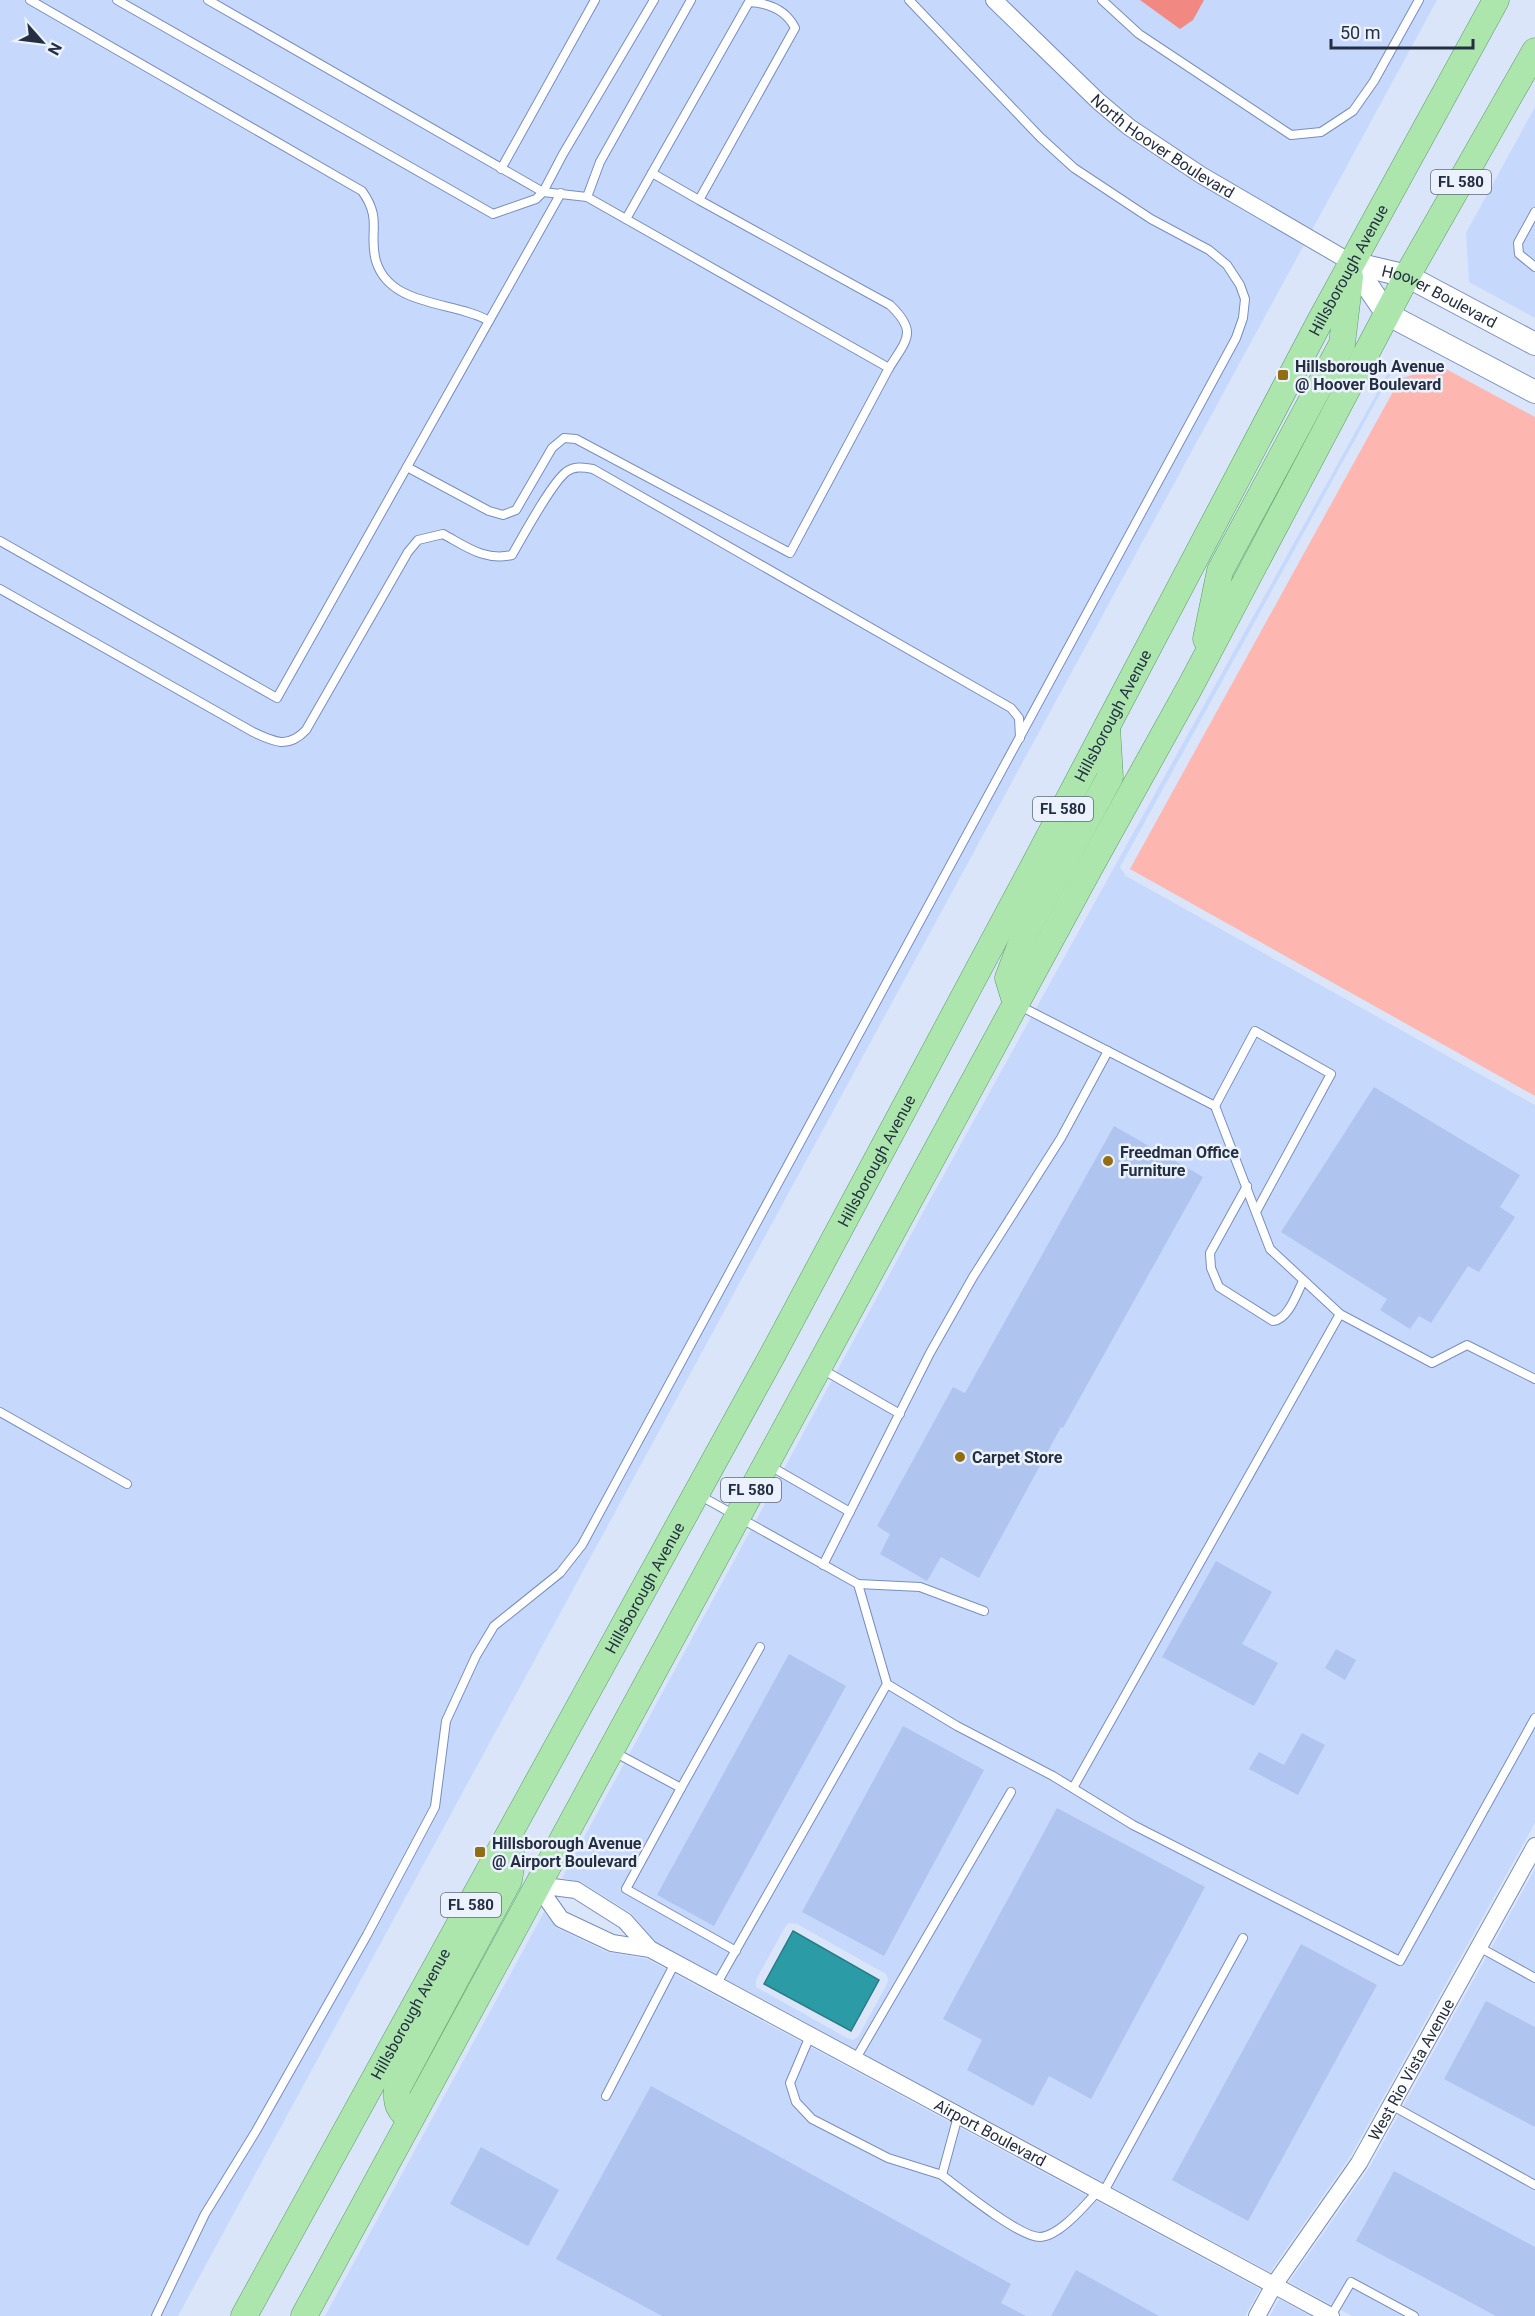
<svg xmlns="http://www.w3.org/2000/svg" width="1535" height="2316" viewBox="0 0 1535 2316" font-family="Roboto,sans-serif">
	<rect width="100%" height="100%" fill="#dae5fa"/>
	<g fill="#c6d8fc" fill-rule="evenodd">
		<path d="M0,0H1437L178,2316H0Z"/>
		<path d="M1535,107V318L1469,282L1466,233Z"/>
		<path d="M1396,370L1391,374L1120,867L1126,876L1535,1105V1823L1350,2157L1270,2272L656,1942L631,1913L581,1882L562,1878L926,1207L1388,373ZM789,1923L797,1924L886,1974L888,1979L887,1984L858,2037L853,2040L847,2038L756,1987V1980L785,1927Z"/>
		<path d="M1535,1869V2316H1352L1289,2282L1369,2168Z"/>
		<path d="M544,1912L557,1928L607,1952L647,1959L1260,2289L1245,2316H325Z"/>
		<path d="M1279,2299L1311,2316H1270Z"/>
	</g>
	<path fill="#fdb6b0" d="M1430,363L1444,368L1535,417V1096L1130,869L1400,379L1421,372Z"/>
	<path fill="#f28882" d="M1140,0H1204L1193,20L1180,29Z"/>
	<path fill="#2b9ca6" stroke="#297b88" stroke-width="1.5" d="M793,1931L879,1980L851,2031L764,1984Z"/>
	<g fill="#afc4ef">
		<path d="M1374,1087L1520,1175L1500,1207L1515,1217L1479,1272L1468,1266L1431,1323L1419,1316L1410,1329L1380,1310L1387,1299L1281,1232Z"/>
		<path d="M1114,1126L1203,1177L1063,1428L1061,1427L979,1578L941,1557L927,1581L880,1554L890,1534L877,1526L953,1387L965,1393Z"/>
		<path d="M1216,1561L1272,1592L1242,1644L1278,1663L1254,1706L1162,1657Z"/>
		<path d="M1336,1649L1356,1660L1345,1680L1325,1668Z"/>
		<path d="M789,1654L846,1686L714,1926L657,1895Z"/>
		<path d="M903,1726L984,1770L884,1956L802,1912Z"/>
		<path d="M1302,1733L1325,1745L1298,1795L1249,1769L1259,1752L1284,1765Z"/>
		<path d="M1057,1808L1205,1887L1091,2099L1049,2076L1033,2106L967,2070L982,2040L943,2019Z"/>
		<path d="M1301,1944L1377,1985L1248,2221L1172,2180Z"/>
		<path d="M1486,2001L1535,2027V2127L1444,2079Z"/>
		<path d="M651,2086L1011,2284L1001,2303L1026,2316H662L556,2259Z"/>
		<path d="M481,2147L559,2190L528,2246L450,2204Z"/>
		<path d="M1394,2171L1535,2247V2316H1496L1356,2241Z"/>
		<path d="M1076,2270L1159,2316H1051Z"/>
	</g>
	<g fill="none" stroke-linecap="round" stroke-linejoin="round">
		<defs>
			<g id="service">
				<path d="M30,0L362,191C383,220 368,233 376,261C390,308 456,301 489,321"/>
				<path d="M117,0L493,214L536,199L543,192L563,154L654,0"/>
				<path d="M208,0L543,192L587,197L889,368L790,553L576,439L564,438L552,448L516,510L503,515L489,511L407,467"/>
				<path d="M1102,0L1139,34L1291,135L1321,132L1353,111L1374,81L1419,0"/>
				<path d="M501,169L595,0"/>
				<path d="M587,197L600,162L691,0"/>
				<path d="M699,200L652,173L749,2C768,3 786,10 795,28L699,200L890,305C918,332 907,339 889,368"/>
				<path d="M1535,212L1518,243L1519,254L1535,267"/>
				<path d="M626,219L652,173"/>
				<path d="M0,541L277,698L561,193"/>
				<path d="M0,589L253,732C274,742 288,749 306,730L408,552L418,540L443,534C467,547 484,561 512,555C523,536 551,484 566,472C574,466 583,467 593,469L1011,708L1019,718L1020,738"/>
				<path d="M1018,1005L1215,1106L1270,1249L1340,1314"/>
				<path d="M1215,1106L1255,1031L1331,1074L1257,1210"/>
				<path d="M1247,1186L1210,1253L1211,1268L1219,1287L1273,1321C1288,1320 1297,1293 1303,1281"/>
				<path d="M820,1368L900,1414"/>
				<path d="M0,1412L127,1484"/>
				<path d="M770,1466L850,1512"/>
				<path d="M699,1495L858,1584L887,1684L957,1726L1053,1776L1133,1825L1400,1961L1535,1718"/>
				<path d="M823,1565L930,1353L973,1277L1061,1138L1108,1051"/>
				<path d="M858,1584L920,1587L984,1611"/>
				<path d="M614,1752L681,1788L626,1889L736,1951"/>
				<path d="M681,1788L760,1647"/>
				<path d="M1073,1788L1340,1314L1432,1363L1467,1345L1535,1379"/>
				<path d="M1479,1947L1535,1978"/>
				<path d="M716,1985L887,1684"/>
				<path d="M810,2036L790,2083L796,2102L812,2119L888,2158L942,2175"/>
				<path d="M855,2060L1011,1792"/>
				<path d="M606,2096L675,1963"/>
				<path d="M1391,2105L1535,2185"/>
				<path d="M958,2116L942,2175C960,2189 1019,2237 1040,2237C1060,2236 1086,2204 1098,2191"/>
				<path d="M1103,2193L1243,1938"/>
				<path d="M156,2316L205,2214L256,2131L367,1935L435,1807L446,1721L476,1656L494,1626L560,1573L582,1545L1236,338L1243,318L1245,299L1240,285L1227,265L1209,250L1151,219L1074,168L1040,137L909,0"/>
				<path d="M1331,2316L1351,2282L1414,2316"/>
			</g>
			<g id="minor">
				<path id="s1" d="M994,0L1098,101L1129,127L1201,175L1352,263"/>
				<path id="s2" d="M650,1949L612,1943L561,1919L537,1885L576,1890L625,1921L650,1949L1331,2316"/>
				<path id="s3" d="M1257,2316L1274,2285L1359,2163L1535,1846"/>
			</g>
			<g id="secondary">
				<path d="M1352,263L1387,314L1535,392"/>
				<path id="s4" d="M1352,263L1407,276L1535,344"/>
			</g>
			<g id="primary">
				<path d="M1206,639L1220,571L1342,344L1350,277"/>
				<path d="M1016,1004L1008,978L1025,933L1110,777L1107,727"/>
				<path d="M411,2118C398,2111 396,2103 397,2089L509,1880L512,1861L510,1833"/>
				<path id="s5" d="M244,2316L773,1354L1033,867L1320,321L1496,0"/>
				<path d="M304,2316L1089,869L1190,687L1407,276L1535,51"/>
			</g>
		</defs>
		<use href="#service" stroke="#778ebf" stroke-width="10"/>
		<use href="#minor" stroke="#778ebf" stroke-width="18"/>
		<use href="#secondary" stroke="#778ebf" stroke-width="24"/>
		<use href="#primary" stroke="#589c65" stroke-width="27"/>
		<use href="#service" stroke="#fff" stroke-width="8"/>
		<use href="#minor" stroke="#fff" stroke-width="16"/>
		<use href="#secondary" stroke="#fff" stroke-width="22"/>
		<use href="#primary" stroke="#ace6ad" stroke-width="26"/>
	</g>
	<g fill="#916d14" stroke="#ecf2fd" stroke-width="2">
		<rect x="1277" y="369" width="12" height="12" rx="3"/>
		<circle cx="1108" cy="1161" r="6"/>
		<circle cx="960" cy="1457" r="6"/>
		<rect x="474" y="1846" width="12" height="12" rx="3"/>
	</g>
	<g text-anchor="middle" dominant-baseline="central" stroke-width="5" stroke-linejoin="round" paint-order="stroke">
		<g fill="#ecf2fd" stroke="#616a7b" stroke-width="1.5">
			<rect x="1431" y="170" width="60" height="24" rx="4.5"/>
			<rect x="1033" y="797" width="60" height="24" rx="4.5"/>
			<rect x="721" y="1478" width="60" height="24" rx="4.5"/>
			<rect x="441" y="1893" width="60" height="24" rx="4.5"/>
		</g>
		<g font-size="15" font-weight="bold" fill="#252f43">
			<text x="1461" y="182">FL 580</text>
			<text x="1063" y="809">FL 580</text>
			<text x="751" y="1490">FL 580</text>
			<text x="471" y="1905">FL 580</text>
		</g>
		<g font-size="16" fill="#252f43" stroke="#ecf2fd">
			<text stroke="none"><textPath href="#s1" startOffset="224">North Hoover Boulevard</textPath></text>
			<text stroke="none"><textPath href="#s5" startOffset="2325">Hillsborough Avenue</textPath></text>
			<text stroke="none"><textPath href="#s4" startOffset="94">Hoover Boulevard</textPath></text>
			<text stroke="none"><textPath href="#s5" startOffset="1821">Hillsborough Avenue</textPath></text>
			<text stroke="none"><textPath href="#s5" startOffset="1317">Hillsborough Avenue</textPath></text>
			<text stroke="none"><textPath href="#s5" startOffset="831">Hillsborough Avenue</textPath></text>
			<text stroke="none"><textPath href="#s5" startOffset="345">Hillsborough Avenue</textPath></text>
			<text stroke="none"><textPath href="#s3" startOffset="291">West Rio Vista Avenue</textPath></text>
			<text stroke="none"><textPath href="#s2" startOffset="658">Airport Boulevard</textPath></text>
		</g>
		<g font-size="16" font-weight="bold" fill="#252f43" stroke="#ecf2fd" text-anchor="start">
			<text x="1295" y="366">Hillsborough Avenue<tspan x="1295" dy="18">@ Hoover Boulevard</tspan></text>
			<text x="1120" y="1152">Freedman Office<tspan x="1120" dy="18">Furniture</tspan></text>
			<text x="972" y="1457">Carpet Store</text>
			<text x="492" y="1843">Hillsborough Avenue<tspan x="492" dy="18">@ Airport Boulevard</tspan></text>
		</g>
	</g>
	<g transform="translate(42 42) rotate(118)" stroke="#ecf2fd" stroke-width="4.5" paint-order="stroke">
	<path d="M0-4.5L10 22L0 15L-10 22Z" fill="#252f43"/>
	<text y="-9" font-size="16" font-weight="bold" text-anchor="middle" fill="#252f43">N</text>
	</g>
	<path d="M1331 39v9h142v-9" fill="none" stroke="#252f43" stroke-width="3"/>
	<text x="1340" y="39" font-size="18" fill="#252f43" stroke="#ecf2fd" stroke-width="4.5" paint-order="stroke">50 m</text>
</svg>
